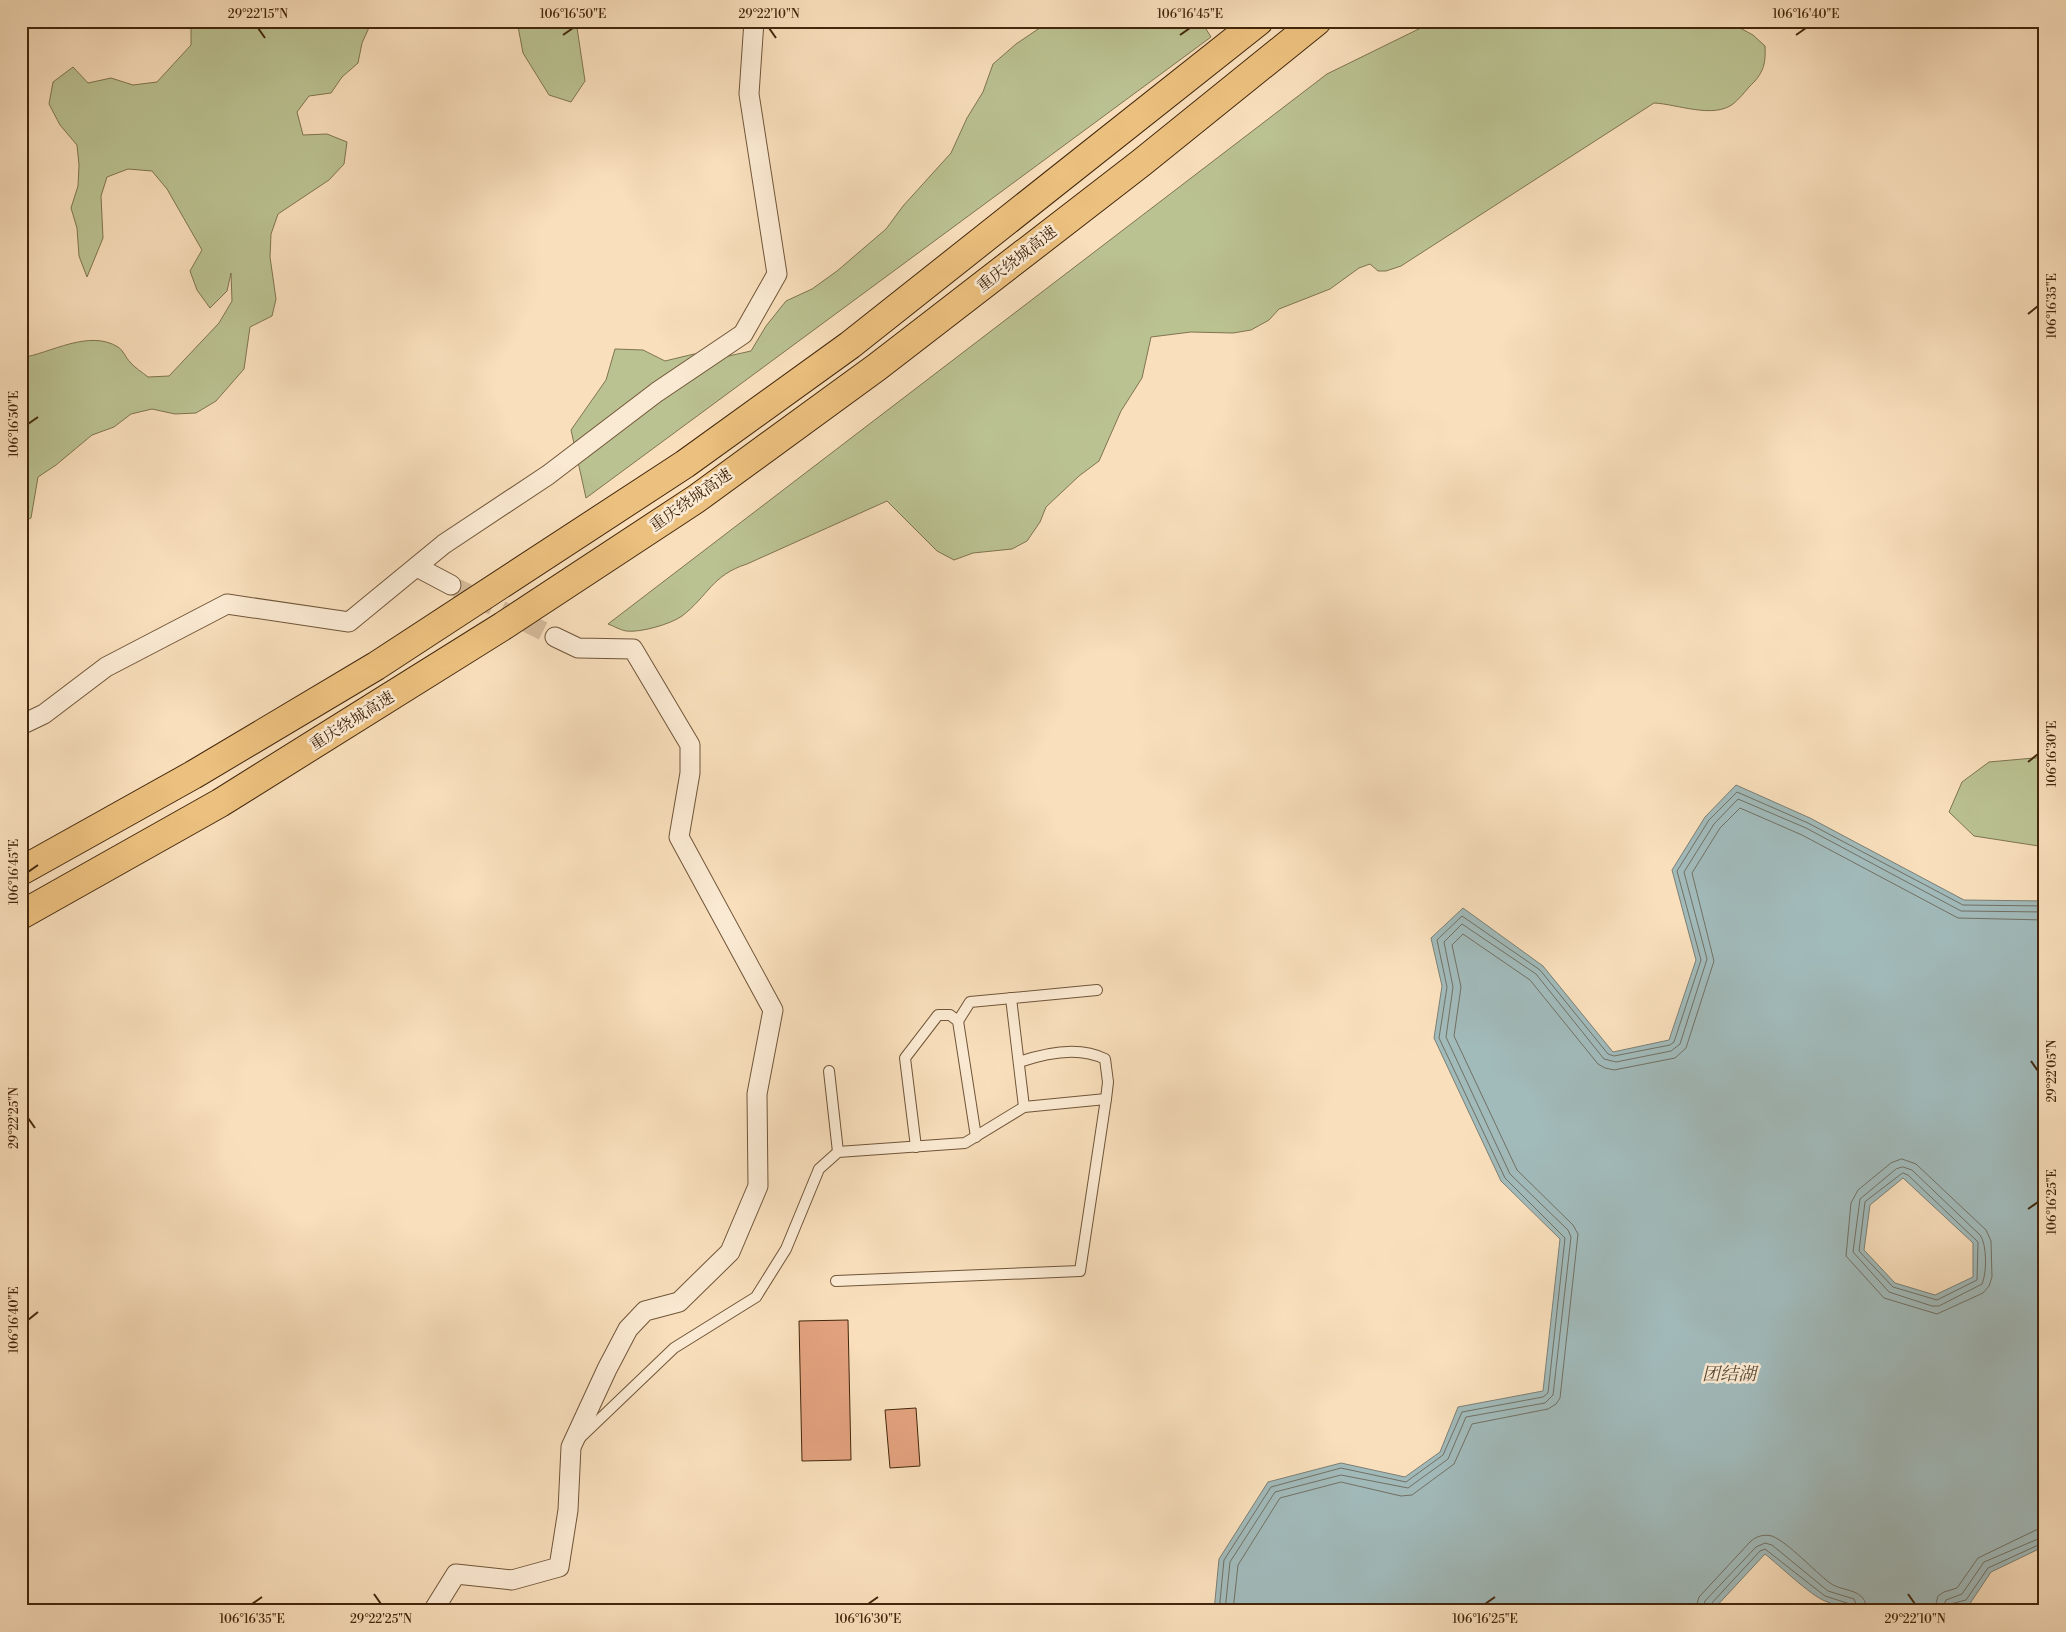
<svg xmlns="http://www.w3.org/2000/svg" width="2066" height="1632" viewBox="0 0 2066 1632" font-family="'Libre Bodoni','Noto Serif SC',serif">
	<rect width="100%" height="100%" fill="#f9dfbc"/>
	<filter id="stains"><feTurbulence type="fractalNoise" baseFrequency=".004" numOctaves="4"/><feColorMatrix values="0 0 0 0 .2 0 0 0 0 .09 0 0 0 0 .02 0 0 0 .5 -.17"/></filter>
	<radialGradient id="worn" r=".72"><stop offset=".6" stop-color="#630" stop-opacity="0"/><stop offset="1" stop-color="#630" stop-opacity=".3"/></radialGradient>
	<g fill="#bbc292" stroke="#7f744f">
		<path d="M191,21H372L362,43L358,63L342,77L331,93L309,96L297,112L303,135L327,134L347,142L344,164L329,180L278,214L271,234L270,257L276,299L272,316L250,327L244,369L216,401L196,413L175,414L152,409L131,414L114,427L92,435L56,465L38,477L31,518L21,523V358C51,353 89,329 118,347C123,350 126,358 130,362C135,368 142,372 148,377L169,376L219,323L232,301L231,273L227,291L210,308L197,290L190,271L202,250L167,189L152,171L128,169L107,177L101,196L103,238L87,277L79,256L77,228L71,208L78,186L79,165L77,145L60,125L49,104L53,82L73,67L88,83L111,78L133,85L157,82L191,45Z"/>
		<path d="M517,21H576L585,81L571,102L549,95L523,53Z"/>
		<path d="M1050,21H1201L1211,37L586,498L571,430L606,380L615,349L643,350L665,361L694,354L724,357L751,351L766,326L786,301L812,289L837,271L886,229L903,206L951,153L967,118L983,92L993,64L1016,44Z"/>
		<path d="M1435,21H1727L1753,35L1765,46C1766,65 1763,74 1749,87C1744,93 1739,99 1733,104C1713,119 1677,104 1654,103L1401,266L1386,271H1378L1370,264L1359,268L1330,289L1279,309L1269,320L1251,330L1233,333L1191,332L1151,337L1142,378L1121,411L1099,461L1079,476L1046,507L1040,522L1027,541L1012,549L973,553L954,560L937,551L887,501L747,564C712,575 708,596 682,616C671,624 640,633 626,631C620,630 614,626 608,624L1327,74Z"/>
		<path d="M2045,757V847L1974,836L1949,812L1962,782L1989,762Z"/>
	</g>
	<path fill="#a1baba" stroke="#7b7f74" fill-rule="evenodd" d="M1736,785L1810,818L1964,900L2045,901V1546L1991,1572L1969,1605C1930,1614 1861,1617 1825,1601C1810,1595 1779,1565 1765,1554L1712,1611H1214L1219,1559L1268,1482L1341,1463L1405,1477L1440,1452L1458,1407L1543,1391L1560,1239L1501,1181L1434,1038L1442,986L1431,938L1463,908L1543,966L1613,1052L1669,1040L1696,960L1672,870L1705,817ZM1903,1178L1973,1243V1277L1935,1295L1895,1283L1864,1250L1870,1205Z"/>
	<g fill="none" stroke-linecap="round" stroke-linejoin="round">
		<g stroke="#727063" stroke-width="1">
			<path d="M1902,1159L1916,1164L1986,1230L1991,1241L1992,1277L1989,1286L1983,1293L1937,1314L1884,1298L1846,1256L1851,1203L1858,1190L1891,1163Z"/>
			<path d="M1903,1167L1912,1170L1980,1235C1987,1244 1987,1273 1982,1284L1939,1306H1932L1889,1292L1853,1252L1860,1199L1896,1169Z"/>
			<path d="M1903,1173L1908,1175L1978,1242L1977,1280L1937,1300L1893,1287L1859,1251L1865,1202Z"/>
			<path d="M1219,1611L1224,1560L1271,1487L1341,1468L1406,1482L1443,1455L1462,1412L1543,1397L1548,1393L1565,1238L1505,1178L1439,1038L1447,987L1437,940L1462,916L1540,970L1608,1054L1614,1056L1670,1045L1674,1042L1701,960L1677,871L1709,820L1737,792L1808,823L1963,905L2045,906"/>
			<path d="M1225,1611L1230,1562L1275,1492L1341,1475L1408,1488L1448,1459L1466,1417L1545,1403L1553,1395L1571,1237L1568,1230L1510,1174L1446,1037L1453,987L1444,942L1462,924L1536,974L1604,1059L1616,1062L1671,1051L1680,1044L1707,959L1684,872L1714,824L1738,799L1806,828L1961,911L2045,912"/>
			<path d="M1233,1611L1238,1565L1280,1498L1341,1482L1401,1496L1412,1495L1454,1464L1472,1424L1548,1409L1556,1404L1560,1398L1578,1234L1573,1225L1517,1170L1454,1036L1461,987L1452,945L1463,934L1530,980L1598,1064L1605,1068L1614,1070L1675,1058L1686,1048L1714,961L1692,873L1720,828L1740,808L1802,835L1958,918L2045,920"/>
			<path d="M1695,1611L1699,1597L1750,1542C1756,1536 1764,1534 1772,1536C1789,1543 1814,1571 1830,1583C1844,1593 1866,1587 1867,1611"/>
			<path d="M1702,1611L1705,1601L1756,1547L1765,1543L1772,1545L1828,1591L1854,1599L1859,1611"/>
			<path d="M1709,1611L1710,1605L1760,1551L1765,1549L1825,1596L1850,1604L1853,1611"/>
			<path d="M1934,1611L1938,1596L1944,1592L1957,1588L1978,1558L2036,1530L2045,1528"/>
			<path d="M1941,1611L1946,1600L1962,1594L1984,1562L2045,1536"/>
			<path d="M1947,1611L1950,1604L1966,1600L1988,1568L2045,1542"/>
		</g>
	</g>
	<g fill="#e3a27f" stroke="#43270c">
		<path d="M848,1320L851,1460L802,1461L799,1321Z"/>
		<path d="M916,1408L920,1466L890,1468L885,1410Z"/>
	</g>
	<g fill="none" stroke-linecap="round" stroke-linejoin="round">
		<path stroke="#d5ba99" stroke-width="19" stroke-dasharray="19 9" stroke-linecap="butt" d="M451,585L555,637"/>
		<defs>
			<g id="service">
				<path d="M1011,998L1024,1107"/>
				<path d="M958,1021L970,1002L1097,990"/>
				<path d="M829,1071L838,1152"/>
				<path d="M916,1147L905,1058L938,1015H950L958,1021L976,1137"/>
				<path d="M836,1281L1080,1271L1106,1099L1108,1082L1105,1059C1080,1046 1045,1053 1019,1062"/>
				<path d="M580,1438L674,1348L756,1297L786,1249L819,1169L838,1152L965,1143L1024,1107L1106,1099"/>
			</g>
			<g id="minor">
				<path d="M417,567L451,585"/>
				<path d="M21,725L44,714L106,667L227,604L349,622L444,544L548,475L657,392L743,334L777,274L749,94L754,21"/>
				<path d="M433,1611L456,1574L512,1580L559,1567L568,1510L571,1447L607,1369L628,1329L645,1311L679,1302L730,1252L758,1186L757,1094L773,1010L679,837L690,773V745L633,649L578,648L555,637"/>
			</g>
			<g id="motorway">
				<path d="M21,871L193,775L376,666L685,464L850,345L1259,21"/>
				<path d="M21,915L220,803L503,626L696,499L877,367L1141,163L1317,21"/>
			</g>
		</defs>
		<use href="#service" stroke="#705538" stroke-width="12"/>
		<use href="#minor" stroke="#705538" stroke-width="21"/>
		<use href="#motorway" stroke="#43270c" stroke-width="30"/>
		<use href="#service" stroke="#fbead3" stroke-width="10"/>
		<use href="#minor" stroke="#fbead3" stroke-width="19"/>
		<use href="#motorway" stroke="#ecc07e" stroke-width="28"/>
	</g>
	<path fill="none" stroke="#43270c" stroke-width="2" d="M258,28L265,38M769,28L776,38M563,35L573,28M1180,35L1190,28M1796,35L1806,28M2028,314L2038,306M28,424L38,417M2028,762L2038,754M28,872L38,865M2031,1061L2038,1071M28,1118L35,1128M2028,1209L2038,1202M28,1320L38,1312M374,1594L381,1604M1908,1594L1915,1604M252,1604L262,1597M868,1604L878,1597M1485,1604L1495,1597"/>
	<g text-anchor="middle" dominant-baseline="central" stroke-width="5" stroke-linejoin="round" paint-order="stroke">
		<g font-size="16" fill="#43270c" stroke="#fbead3">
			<text transform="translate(1017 259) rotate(-38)">重庆绕城高速</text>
			<text transform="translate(691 500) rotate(-35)">重庆绕城高速</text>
			<text transform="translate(352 721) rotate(-32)">重庆绕城高速</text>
		</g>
		<g font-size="18" font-style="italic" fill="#5a4c38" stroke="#fbead3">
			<text x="1729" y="1374">团结湖</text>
		</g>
	</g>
	<rect width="2066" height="1632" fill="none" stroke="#f9dfbc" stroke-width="55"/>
	<rect x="28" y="28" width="2010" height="1576" fill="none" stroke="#43270c" stroke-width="2"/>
	<g font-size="12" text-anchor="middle" fill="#43270c">
		<text x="258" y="18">29°22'15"N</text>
		<text x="573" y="18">106°16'50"E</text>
		<text x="769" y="18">29°22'10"N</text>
		<text x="1190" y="18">106°16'45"E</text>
		<text x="1806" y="18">106°16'40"E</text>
		<text transform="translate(2052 306) rotate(-90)" y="4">106°16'35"E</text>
		<text transform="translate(14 424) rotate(-90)" y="4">106°16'50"E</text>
		<text transform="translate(2052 754) rotate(-90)" y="4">106°16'30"E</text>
		<text transform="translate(14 872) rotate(-90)" y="4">106°16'45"E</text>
		<text transform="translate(2052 1071) rotate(-90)" y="4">29°22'05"N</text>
		<text transform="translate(14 1118) rotate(-90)" y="4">29°22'25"N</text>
		<text transform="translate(2052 1202) rotate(-90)" y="4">106°16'25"E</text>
		<text transform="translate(14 1320) rotate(-90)" y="4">106°16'40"E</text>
		<text x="252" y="1623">106°16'35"E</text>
		<text x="381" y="1623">29°22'25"N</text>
		<text x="868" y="1623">106°16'30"E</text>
		<text x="1485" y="1623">106°16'25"E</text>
		<text x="1915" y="1623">29°22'10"N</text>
	</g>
	<rect width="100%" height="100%" filter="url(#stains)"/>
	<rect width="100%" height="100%" fill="url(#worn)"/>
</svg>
